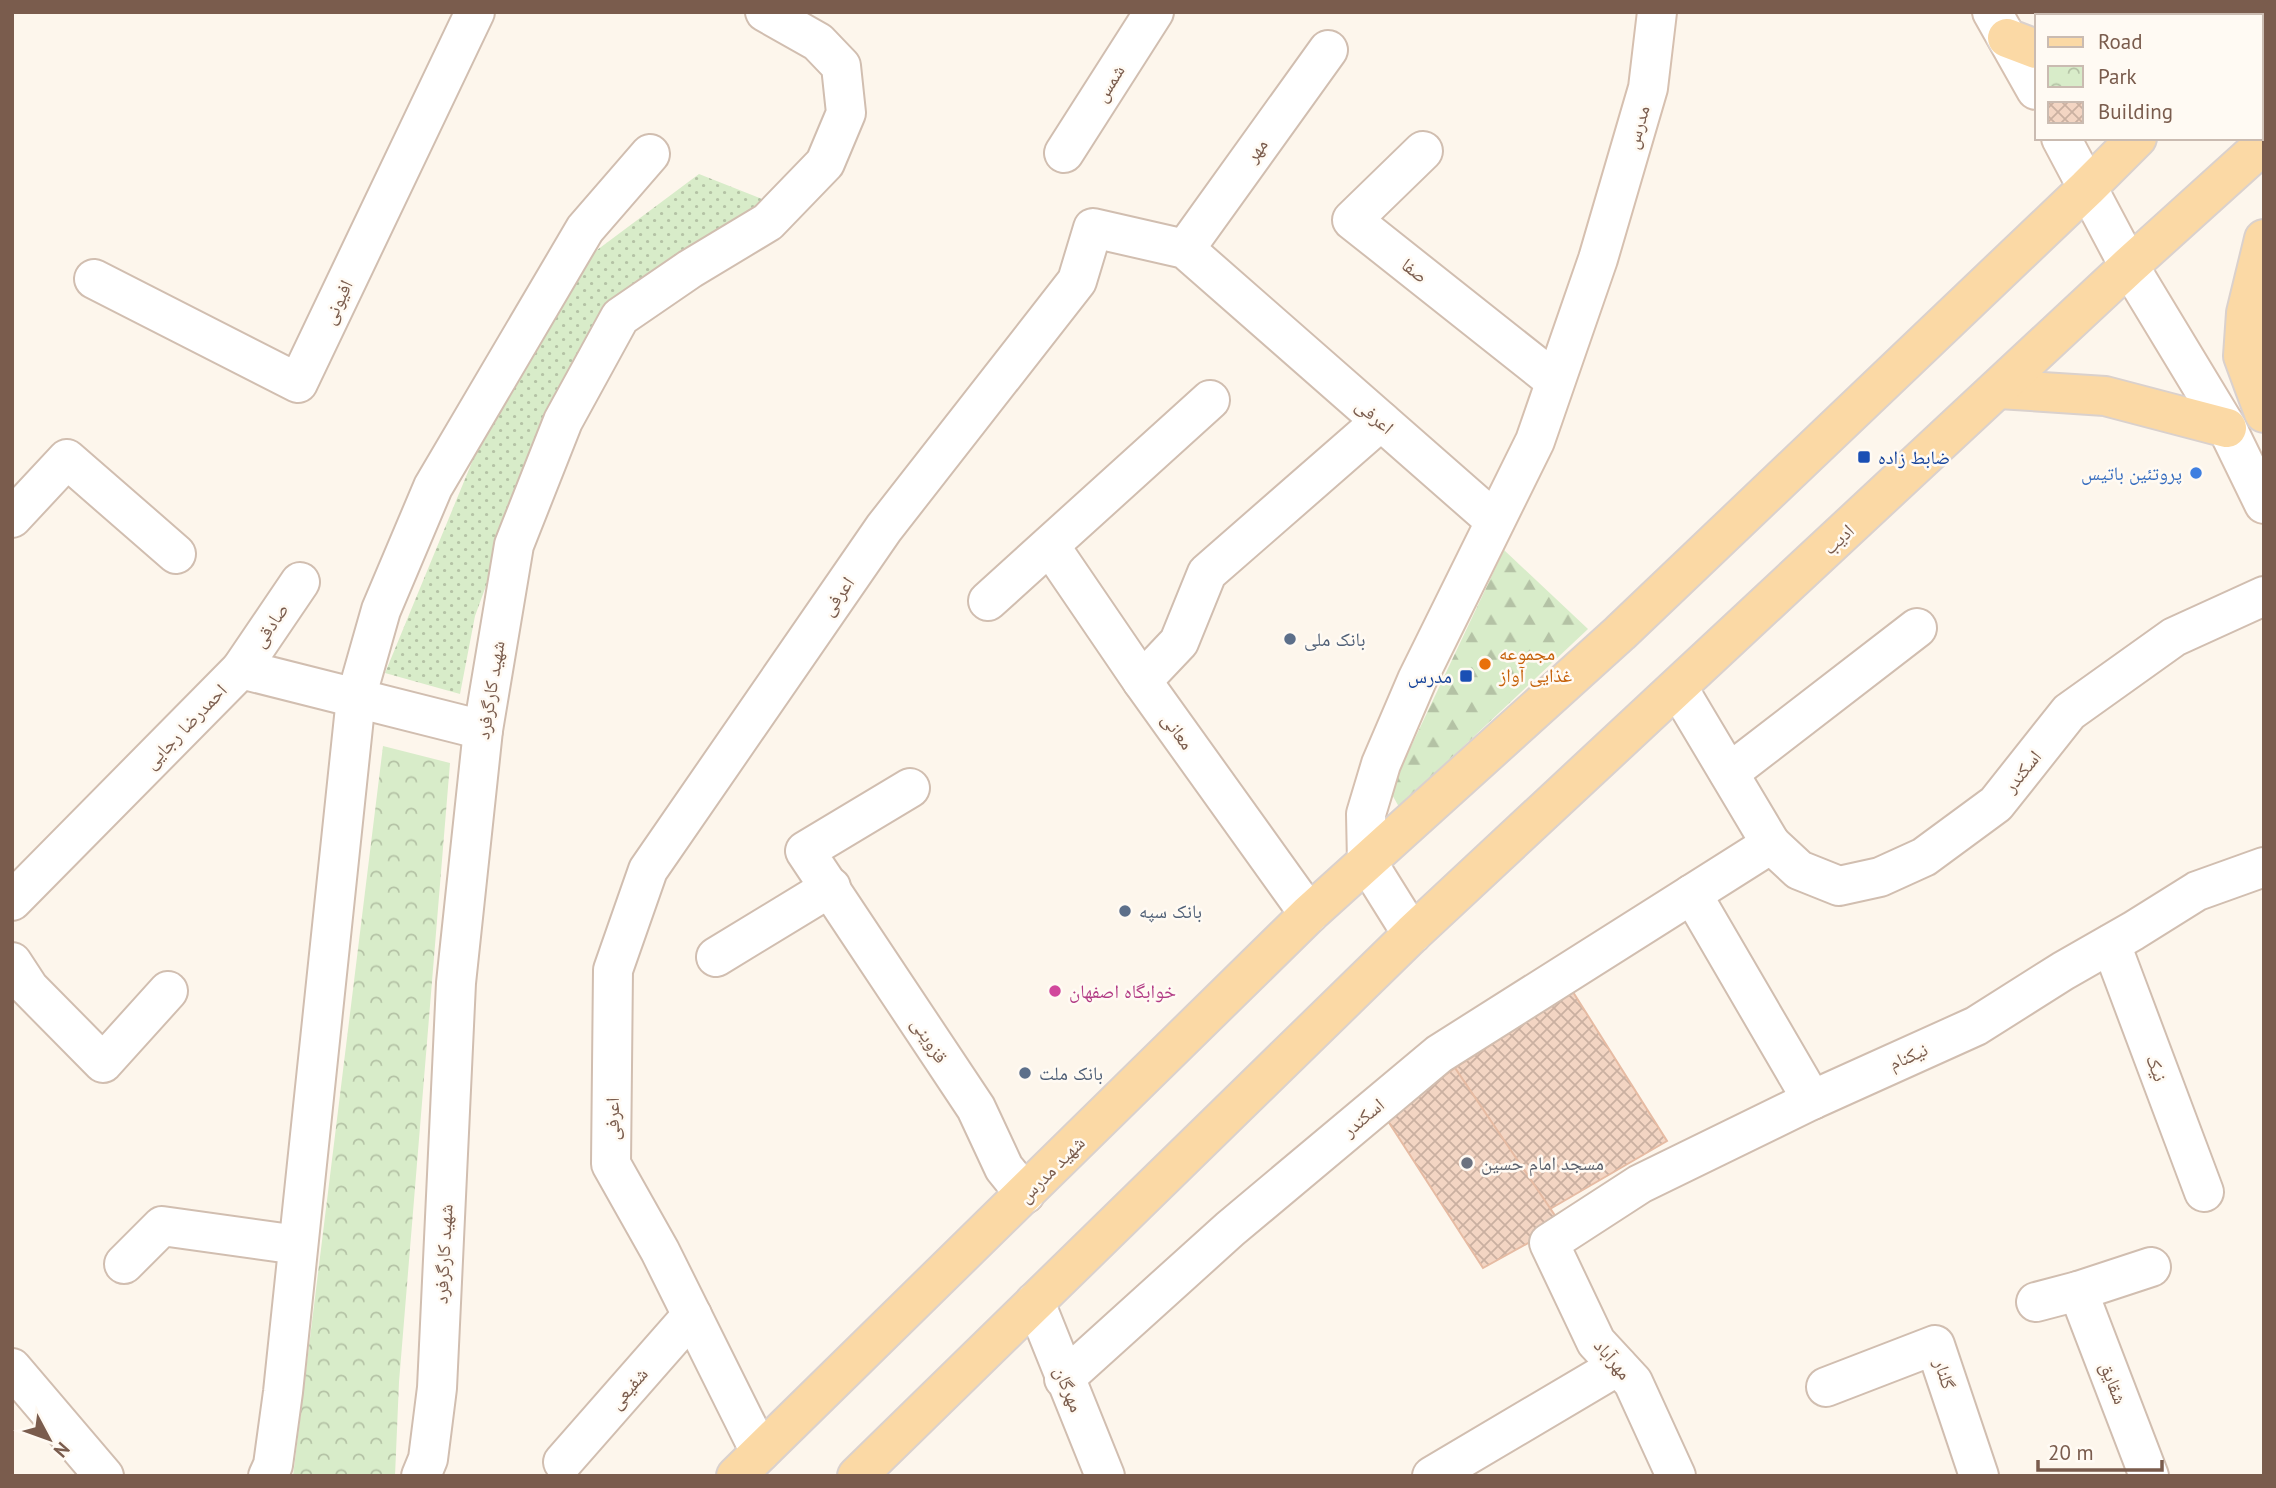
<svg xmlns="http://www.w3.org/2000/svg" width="2276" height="1488" viewBox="0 0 2276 1488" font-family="'PT Sans','Noto Naskh Arabic',sans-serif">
	<defs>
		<pattern id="grass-dots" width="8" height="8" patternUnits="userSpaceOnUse" patternTransform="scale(1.75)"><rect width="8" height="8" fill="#d8ecc9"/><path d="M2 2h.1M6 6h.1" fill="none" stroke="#b4c2a5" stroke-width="1.8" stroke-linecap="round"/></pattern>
		<pattern id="forest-firs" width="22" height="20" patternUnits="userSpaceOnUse" patternTransform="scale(1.75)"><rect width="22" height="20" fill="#d8ecc9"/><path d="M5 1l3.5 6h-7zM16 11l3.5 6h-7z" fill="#b4c2a5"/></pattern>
		<pattern id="park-crowns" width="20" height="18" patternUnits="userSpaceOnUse" patternTransform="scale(1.75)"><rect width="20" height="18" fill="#d8ecc9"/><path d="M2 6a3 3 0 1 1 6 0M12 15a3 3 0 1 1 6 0" fill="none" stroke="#b4c2a5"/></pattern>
		<pattern id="building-cross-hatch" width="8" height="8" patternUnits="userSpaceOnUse" patternTransform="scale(1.75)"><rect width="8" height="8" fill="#f3d5c3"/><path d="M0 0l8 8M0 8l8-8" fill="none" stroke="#cab0a1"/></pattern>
	</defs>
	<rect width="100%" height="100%" fill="#fdf6ec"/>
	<path fill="url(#grass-dots)" d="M699,174L770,202L601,315L541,435L475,616L460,694L385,673L484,433L585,259Z"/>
	<path fill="url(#forest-firs)" d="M1504,550L1588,629L1399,807L1390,791Z"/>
	<path fill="url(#park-crowns)" d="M383,746L450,763L399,1382L395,1476H293Z"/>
	<g fill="url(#building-cross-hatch)" stroke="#e6bba3" stroke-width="2">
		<path d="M1573,992L1667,1141L1550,1209L1455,1068Z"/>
		<path d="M1455,1068L1556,1217L1534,1230L1539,1237L1483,1268L1386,1118Z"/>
	</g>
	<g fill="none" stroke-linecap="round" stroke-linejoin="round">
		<defs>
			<g id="street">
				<path d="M1423,151L1352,220L1555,381"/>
				<path d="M1064,153L1154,12"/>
				<path d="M1185,249L1328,50"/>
				<path d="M94,279L298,383L475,12"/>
				<path d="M12,518L67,459L176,554"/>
				<path d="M1050,546L1142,681L1309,914"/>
				<path d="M988,601L1210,400"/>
				<path d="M241,669L300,582"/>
				<path d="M1142,681L1179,642L1207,573L1381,421"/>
				<path d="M1678,688L1771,844"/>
				<path d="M1729,773L1917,628"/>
				<path d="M910,788L805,851L976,1108L1004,1168L1025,1194"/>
				<path d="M1692,894L1812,1100"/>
				<path d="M12,901L241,669L483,730"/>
				<path d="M2111,944L2204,1192"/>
				<path d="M716,957L831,887"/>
				<path d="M12,962L29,988L103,1063L168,991"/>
				<path d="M124,1264L162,1226L298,1245"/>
				<path d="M2078,1291L2149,1476"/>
				<path d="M1035,1302L1105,1476"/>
				<path d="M2036,1302L2078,1291L2151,1267"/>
				<path d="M12,1368L104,1476"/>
				<path d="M1064,1379L1230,1229L1439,1054L1771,844L1799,870L1839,886L1880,877L1924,857L1996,804L2069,712L2174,637L2264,596"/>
				<path d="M1826,1387L1935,1345L1979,1476"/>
				<path d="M760,1452L660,1251L611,1164L613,970L648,870L884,528L1077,281L1093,228L1185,249L1495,521"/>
				<path d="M563,1462L692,1315"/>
				<path d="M268,1476L273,1465L283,1392L356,698L381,610L433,487L585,229L650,154"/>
				<path d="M421,1476L428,1459L437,1388L456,983L483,730L514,545L563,421L620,317L690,269L768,222L825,163L846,113L841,66L818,42L765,12"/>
				<path d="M1432,1476L1618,1366"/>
				<path d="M1676,1476L1633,1382L1596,1342L1549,1243L1640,1184L1812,1100L1976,1026L2063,971L2133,931L2197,891L2264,867"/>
			</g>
			<g id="secondary">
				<path d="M1992,12L2036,90"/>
				<path d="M2061,138L2129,266L2227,428L2264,504"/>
				<path d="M1412,934L1367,862L1366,814L1381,764L1417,680L1535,441L1598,259L1648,88L1657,12"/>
			</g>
			<g id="primary">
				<path d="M2257,16L2261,12"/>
				<path d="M2007,38L2036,49"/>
				<path d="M2264,239L2246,313L2243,356L2264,413"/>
				<path d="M1999,389L2105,396L2227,428"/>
				<path d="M736,1476L1309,914L1620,633L2087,188L2137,138"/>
				<path d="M857,1476L1412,934L2129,266L2264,144"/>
			</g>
		</defs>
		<use href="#street" stroke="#d1beb0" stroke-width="42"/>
		<use href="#secondary" stroke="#d6c0b0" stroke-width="42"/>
		<use href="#primary" stroke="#dad1cd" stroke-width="42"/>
		<use href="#street" stroke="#fff" stroke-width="38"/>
		<use href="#secondary" stroke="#fff" stroke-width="38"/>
		<use href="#primary" stroke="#fbd9a5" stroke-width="38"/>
	</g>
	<g fill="#1a4fb4" stroke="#fffaf3" stroke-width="2.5">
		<rect x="1857" y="450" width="14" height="14" rx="3.5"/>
		<rect x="1459" y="669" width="14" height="14" rx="3.5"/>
	</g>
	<circle fill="#3f7fe0" stroke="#fffaf3" stroke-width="2.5" cx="2196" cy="473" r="7"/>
	<g fill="#5c6f8a" stroke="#fffaf3" stroke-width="2.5">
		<circle cx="1290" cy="639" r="7"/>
		<circle cx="1125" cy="911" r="7"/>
		<circle cx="1025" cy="1073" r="7"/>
	</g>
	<circle fill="#e8710a" stroke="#fffaf3" stroke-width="2.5" cx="1485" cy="664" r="7"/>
	<circle fill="#d1479c" stroke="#fffaf3" stroke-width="2.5" cx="1055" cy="991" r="7"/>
	<circle fill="#6b7280" stroke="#fffaf3" stroke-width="2.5" cx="1467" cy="1163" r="7"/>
	<g text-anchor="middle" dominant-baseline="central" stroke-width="5" stroke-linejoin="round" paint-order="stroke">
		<g font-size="19" fill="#7a5c4d" stroke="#fffaf3">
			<text transform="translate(1109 83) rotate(-58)">شمس</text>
			<text transform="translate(1637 127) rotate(-74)">مدرس</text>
			<text transform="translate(1256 150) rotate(-54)">مهر</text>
			<text transform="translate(1415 270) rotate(38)">صفا</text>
			<text transform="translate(337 302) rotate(-65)">افیونی</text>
			<text transform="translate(1375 416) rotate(41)">اعرفی</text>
			<text transform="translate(1838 539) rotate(-43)">ادیب</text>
			<text transform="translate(837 596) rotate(-55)">اعرفی</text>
			<text transform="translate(270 625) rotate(-56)">صادقی</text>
			<text transform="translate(490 690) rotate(-81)">شهید کارگرفرد</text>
			<text transform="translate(185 726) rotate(-46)">احمدرضا رجایی</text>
			<text transform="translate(1178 731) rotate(54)">معانی</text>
			<text transform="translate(2022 771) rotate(-51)">اسکندر</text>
			<text transform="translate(930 1040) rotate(57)">قزوینی</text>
			<text transform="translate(1908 1056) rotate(-24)">نیکنام</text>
			<text transform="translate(2157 1068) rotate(70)">نیک</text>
			<text transform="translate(1363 1117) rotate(-40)">اسکندر</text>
			<text transform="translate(612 1119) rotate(-90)">اعرفی</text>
			<text transform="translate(1051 1169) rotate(-45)">شهید مدرس</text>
			<text transform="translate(443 1254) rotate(-87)">شهید کارگرفرد</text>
			<text transform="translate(1613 1359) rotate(50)">مهرآباد</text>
			<text transform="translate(1945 1374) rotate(72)">گلنار</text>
			<text transform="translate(2114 1383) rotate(69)">شقایق</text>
			<text transform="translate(628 1388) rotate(-49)">شفیعی</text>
			<text transform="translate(1069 1389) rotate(68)">مهرگان</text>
		</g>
		<g font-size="19" fill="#164399" stroke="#fffaf3" text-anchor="start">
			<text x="1878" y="457">ضابط زاده</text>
			<text x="1452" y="676" text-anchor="end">مدرس</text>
		</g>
		<g font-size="19" fill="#366cbe" stroke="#fffaf3" text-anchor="end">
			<text x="2182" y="473">پروتئین باتیس</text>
		</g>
		<g font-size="19" fill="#4e5e75" stroke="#fffaf3" text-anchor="start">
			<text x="1304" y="639">بانک ملی</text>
			<text x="1139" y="911">بانک سپه</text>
			<text x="1039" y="1073">بانک ملت</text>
		</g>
		<g font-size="19" fill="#c56008" stroke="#fffaf3" text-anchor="start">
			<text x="1499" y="653">مجموعه<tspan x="1499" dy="22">غذایی آواز</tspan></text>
		</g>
		<g font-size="19" fill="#b23c85" stroke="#fffaf3" text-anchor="start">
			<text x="1069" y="991">خوابگاه اصفهان</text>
		</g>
		<g font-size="19" fill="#5b616d" stroke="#fffaf3" text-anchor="start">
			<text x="1481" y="1163">مسجد امام حسین</text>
		</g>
	</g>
	<rect width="2276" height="1488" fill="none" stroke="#7a5c4d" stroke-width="28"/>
	<rect x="2035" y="14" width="228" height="126" fill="#fffaf3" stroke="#cabbb1" stroke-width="2"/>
	<rect x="2048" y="37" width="35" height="10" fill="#fbd9a5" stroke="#cabbb1" stroke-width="2"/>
	<text x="2098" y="49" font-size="21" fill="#7a5c4d">Road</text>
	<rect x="2048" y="66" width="35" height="21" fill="url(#park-crowns)" stroke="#cabbb1" stroke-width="2"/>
	<text x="2098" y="84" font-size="21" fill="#7a5c4d">Park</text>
	<rect x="2048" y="102" width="35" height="21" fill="url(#building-cross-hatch)" stroke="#cabbb1" stroke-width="2"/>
	<text x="2098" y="119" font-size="21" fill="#7a5c4d">Building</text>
	<g transform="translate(49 1439) rotate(131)" stroke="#fffaf3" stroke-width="5" paint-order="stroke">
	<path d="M0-5L12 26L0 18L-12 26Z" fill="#7a5c4d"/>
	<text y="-10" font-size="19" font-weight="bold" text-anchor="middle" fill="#7a5c4d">N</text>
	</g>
	<path d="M2038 1460v10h124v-10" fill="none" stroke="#7a5c4d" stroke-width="3.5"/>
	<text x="2048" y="1460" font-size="21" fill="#7a5c4d" stroke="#fffaf3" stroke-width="5" paint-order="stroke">20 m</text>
</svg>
